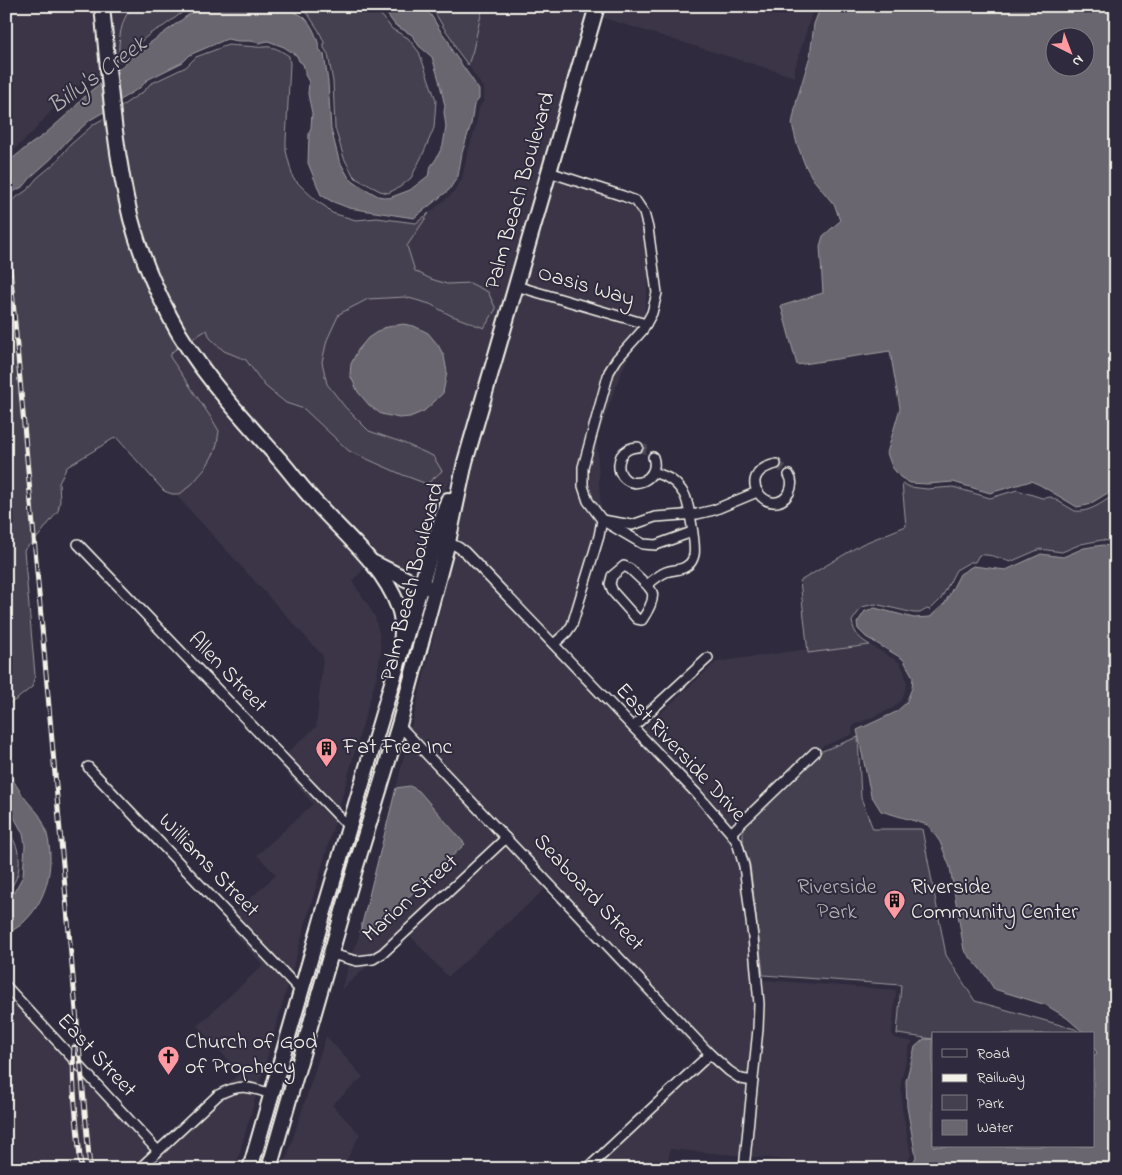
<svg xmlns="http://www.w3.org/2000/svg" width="1122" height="1175" viewBox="0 0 1122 1175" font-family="'Indie Flower',sans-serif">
	<rect width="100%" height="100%" fill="#2f2a3d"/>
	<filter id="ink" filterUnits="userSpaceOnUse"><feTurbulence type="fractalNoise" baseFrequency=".02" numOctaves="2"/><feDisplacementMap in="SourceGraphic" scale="10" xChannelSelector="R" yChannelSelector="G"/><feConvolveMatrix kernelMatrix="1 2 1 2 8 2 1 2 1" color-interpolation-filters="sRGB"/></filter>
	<g filter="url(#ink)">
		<g fill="#3b3647">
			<path d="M6,6H96L103,73L88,80L74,89L61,100L32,133L6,157Z"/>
			<path d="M108,6H136L128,12L122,27L119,52L120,62L114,66Z"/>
			<path d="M483,6H591L458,465L446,490L422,563L418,562L403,571L376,558L322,502L234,401L190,340L207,329L224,351L246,360L265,386L286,403L304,409L349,451L403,475L428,484L442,471L401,442L369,431L345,407L327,384L322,362L327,340L339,314L368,299L405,297L430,304L450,315L470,283L447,284L431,279L415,271L407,247L429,213L452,194L462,179L467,155L476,126L479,108L484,100L483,88L468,65L473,50Z"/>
			<path d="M603,6H814L795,68V77L600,17Z"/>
			<path d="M554,176L641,211L649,272L643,327L621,373L597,439L599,483L603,533L556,650L642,730L716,662L808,649L809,653L870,645L899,662L904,671L907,684L902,700L893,708L854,725L852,729L853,734L814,750L738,828V843L761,979L764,980L896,990L892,1034L895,1038L913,1042L910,1045L901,1081L902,1108L911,1155L906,1165L902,1169H883L670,1149L667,1169H587L705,1061L545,889L448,977L406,931L341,990L360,932L372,931L410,786L396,788L448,578L447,567L469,470Z"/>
			<path d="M180,346L364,562V564L367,566L352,581L367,603L375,617L379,633L381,650L377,675L235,1169H6V993L152,1153L240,1073L197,1026L263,965L224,922L276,875L257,855L313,804L277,762L316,727L323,656L175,494H180L205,469L214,453L217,444L219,431L212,419L170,357L172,352Z"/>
			<path d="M326,1036L363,1077L332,1105L360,1134L342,1169H283Z"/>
		</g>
		<g fill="#454050" stroke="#9c989c">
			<path d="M136,6H200L187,9L164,26L151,33L125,55L120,62C117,49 120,25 127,14C129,11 132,9 136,6Z"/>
			<path d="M292,6H375L378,13L383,17L392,29L408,38L419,52L436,100L434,128L423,154L411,178L400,187L388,193L380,191L357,179L353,175L344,158L335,128L333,82L328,54L324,48V42L319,31L308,14Z"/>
			<path d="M429,6H483L473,50L468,65L456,49L452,39L444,28L435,13Z"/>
			<path d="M228,45C238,46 248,46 257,47C262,48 266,46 270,47C277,48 283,52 289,56L290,64L286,141V151L293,178L305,190L318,202L326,207L332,213L356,220L377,218L416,223L429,213L407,246L415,271L431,279L447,284L470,283L488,292L496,309L484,328L450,315L430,304L405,297L368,299L339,314L327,340L322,362L327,384L345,407L369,431L401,442L433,456L442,471L427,484L403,475L349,451L304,409L286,403L265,386L246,360L224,351L210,338L207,330L190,340C168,302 150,262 137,220C127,184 123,146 118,110L126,103L144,91L150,84L186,67L196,57Z"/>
			<path d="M108,116L116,178L180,346L172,352L170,357L212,419L219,431L217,444L214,453L205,469L192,484L180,494H172L164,491L116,437L67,467L59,483L60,501L58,511L38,537L24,550L35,675L32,687L17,699L6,706V202L14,199L27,190L37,178L55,163L70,145L94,124Z"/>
			<path d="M902,483L910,487L927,489L953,487L990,498L1017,490L1042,498L1051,497L1075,511C1089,513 1101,503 1113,496L1116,497V542L1102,540L1081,544L1062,552L1040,549L1010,562C1000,558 991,554 979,555L975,562H970L956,570L941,599L930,610L927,609L920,613H914L875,604L862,607L852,621C854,634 860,639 870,645L808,653L800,581L862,544L906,526Z"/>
			<path d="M858,737L861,798L873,829H922L946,955L975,1001L1075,1029L1082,1034H933V1039L897,1034L901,985L763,975L750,865L743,843V828L817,753Z"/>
			<path d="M6,827C16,842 22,855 18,873C16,881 10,889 6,896Z"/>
		</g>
		<g fill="#6a6670" stroke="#a19ea0" fill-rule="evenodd">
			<path d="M234,6H258L260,7C269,5 274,9 282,6C289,10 298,13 304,17C311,23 319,40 319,49L324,54L328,82L331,129L339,160L349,178L355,183L378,196L389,198L410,190L428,176L431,166L436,159L443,145L446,127L444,112L445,106L439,80L432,57L419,46L412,35L395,25L386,13L381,10L380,6H424L426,11L431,15L440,30L449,42L452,51L472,79L479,90V99L474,105L471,124L462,153L458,176L449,190L414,218L349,208L331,201L321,195L308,163L309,133L311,128L312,113L308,94L309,82L305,75V71L303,64L299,61L297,56L284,47L268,41L259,43L251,41H238L227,39L194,53L190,55L183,62L147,80L141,87L123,98L111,109L102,113L90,120L67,141L51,159L33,175L24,186L6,196V164L8,162L28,146L45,134L72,110L86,95L107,77L122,67L128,59L191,13L212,9L220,10C224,7 229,9 234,6Z"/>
			<path d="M821,6H1116V488L1088,505L1077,507L1040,485L1031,481L990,493L953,482L927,484L910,483L900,477L892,467L887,453L900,408L890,351L797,365L781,306L823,293L820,246L823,236L840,221L835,206L813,179L805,165L797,144L792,124L797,99L810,56L814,24ZM1054,38H1084V68H1054Z"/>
			<path d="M403,324L414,326L428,333L438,345L444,356L447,372L443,393L435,401L424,411L410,417L399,418L381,414L369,405L358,392L350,375L351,364L358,350L368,338L383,328Z"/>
			<path d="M1103,545L1116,547V1169H910L916,1157L907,1107L906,1081L915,1047L924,1039H933V1146H1093V1056L1097,1053L1093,1046V1034H1085L1067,1018L1046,1005L994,989L985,975L964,950L950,867L940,842L928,825L881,811L871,795L857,730L896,712L906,703L912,688L913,677L903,659L866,637L858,629L857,623L865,611L875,608L914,618L930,617L945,603L960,574L973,566L1006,570L1041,554L1063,557L1084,548Z"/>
			<path d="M6,769C14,780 19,792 28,802C33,808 39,813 42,820C57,853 51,896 25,921C20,927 12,930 6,935V903L9,901L23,876L25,845L23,834L6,802Z"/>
			<path d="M410,786L419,791L465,844L372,931L360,932L396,788Z"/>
		</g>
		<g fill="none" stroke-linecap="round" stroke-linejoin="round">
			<g stroke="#4d4857" stroke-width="9" stroke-dasharray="9 4.5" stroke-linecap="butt">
				<path d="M638,447L647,450L653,457"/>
				<path d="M776,464C781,467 786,469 789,475"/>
			</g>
			<defs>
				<g id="minor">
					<path d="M549,172L623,196L636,201L644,213L648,228L657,293L652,313L642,331L617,359L609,372L583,467V486L588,501L602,520L599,536L572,625L567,632L554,644"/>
					<path d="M516,286L646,324"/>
					<path d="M638,447C631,447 625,450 621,456C619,461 618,467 620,472C629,493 661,480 653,457"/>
					<path d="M776,464C730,474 771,522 789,493C792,487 793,481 789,475"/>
					<path d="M602,520L632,525L655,517L697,514L714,510L757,492"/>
					<path d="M607,523L643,544L656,545L692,532"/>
					<path d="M448,542L458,547L465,552L696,793L731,833L737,842L744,866L753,937L759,1004L758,1029L744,1169"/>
					<path d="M78,544L349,827"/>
					<path d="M647,585C647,585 652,591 652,592C655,600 646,614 642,620L637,619L613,592L610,584L612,576L624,566L630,569L647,585C653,580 659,575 666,572C674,569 682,571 688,565C691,563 693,559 694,555C696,546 689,502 684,494C675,480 668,477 653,472"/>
					<path d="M399,725L710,1054L729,1071L741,1079L753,1081"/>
					<path d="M633,727L708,658"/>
					<path d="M88,767L301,991"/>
					<path d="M731,833L815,752"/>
					<path d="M331,954L357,961L373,959L383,953L506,838"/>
					<path d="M6,986L158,1151"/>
					<path d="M139,1169L218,1095C241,1083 248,1087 272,1094"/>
					<path d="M587,1169L710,1054"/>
				</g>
				<g id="primary">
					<path d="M102,6C109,77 114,150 131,219C140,253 154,286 170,317C198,371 240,415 280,460C293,475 305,492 319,506C347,537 383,566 398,606C405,622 401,641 400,658"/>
					<path d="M374,563L410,581L430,588"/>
					<path d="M250,1169L323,915L421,585L448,500"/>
					<path d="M269,1169L356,866L399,725L448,542L465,462L597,6"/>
				</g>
			</defs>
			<use href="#minor" stroke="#f4f1e8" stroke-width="12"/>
			<use href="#primary" stroke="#f4f1e8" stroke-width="18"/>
			<use href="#minor" stroke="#2f2a3d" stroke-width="9"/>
			<use href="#primary" stroke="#2f2a3d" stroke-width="14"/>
			<defs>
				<g id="rail">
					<path d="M6,222L90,1169"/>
					<path d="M74,1047C71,1085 78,1130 81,1169"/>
				</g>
			</defs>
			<use href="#rail" stroke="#f4f1e8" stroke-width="5"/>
			<use href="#rail" stroke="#2f2a3d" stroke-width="3" stroke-dasharray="9" stroke-linecap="butt"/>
		</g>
	</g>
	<defs>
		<symbol id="building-pin" viewBox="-11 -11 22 30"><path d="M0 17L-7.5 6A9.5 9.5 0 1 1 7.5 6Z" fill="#ff9aa2" stroke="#2f2a3d"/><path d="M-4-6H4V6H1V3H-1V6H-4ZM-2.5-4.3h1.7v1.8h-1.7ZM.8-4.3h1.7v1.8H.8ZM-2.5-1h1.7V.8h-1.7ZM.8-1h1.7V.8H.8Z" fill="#111"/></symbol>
		<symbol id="church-pin" viewBox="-11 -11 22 30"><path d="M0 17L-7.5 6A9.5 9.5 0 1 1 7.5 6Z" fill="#ff9aa2" stroke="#2f2a3d"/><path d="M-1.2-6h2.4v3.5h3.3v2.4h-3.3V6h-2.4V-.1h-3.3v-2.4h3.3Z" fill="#111"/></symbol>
	</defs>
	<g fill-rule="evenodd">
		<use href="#building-pin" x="314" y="736" width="25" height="34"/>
		<use href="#building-pin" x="882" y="888" width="25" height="34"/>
		<use href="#church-pin" x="156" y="1044" width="25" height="34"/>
	</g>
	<g text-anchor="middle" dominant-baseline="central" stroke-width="4" stroke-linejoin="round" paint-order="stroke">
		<g font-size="22" fill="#f4f1e8" stroke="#2f2a3d">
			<text transform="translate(521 191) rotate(-74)">Palm Beach Boulevard</text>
			<text transform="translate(586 287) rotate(16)">Oasis Way</text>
			<text transform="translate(413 582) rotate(-76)">Palm Beach Boulevard</text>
			<text transform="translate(227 673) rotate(46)">Allen Street</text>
			<text transform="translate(680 753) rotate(47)">East Riverside Drive</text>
			<text transform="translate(208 866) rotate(46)">Williams Street</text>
			<text transform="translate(588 893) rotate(47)">Seaboard Street</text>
			<text transform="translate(411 899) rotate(-42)">Marion Street</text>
			<text transform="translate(96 1056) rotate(47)">East Street</text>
		</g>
		<g font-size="22" fill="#f4f1e8" stroke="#2f2a3d" text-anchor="start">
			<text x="343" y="748">Fat Free Inc</text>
			<text x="911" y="888">Riverside<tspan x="911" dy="25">Community Center</tspan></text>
			<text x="185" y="1043">Church of God<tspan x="185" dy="25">of Prophecy</tspan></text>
		</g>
		<g font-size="22" fill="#b7b3b3" stroke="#2f2a3d">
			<text x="837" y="888">Riverside<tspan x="837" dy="25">Park</tspan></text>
		</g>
		<g font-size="24" font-style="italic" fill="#b6b2b2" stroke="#2f2a3d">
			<text transform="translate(98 76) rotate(-36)">Billy's Creek</text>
		</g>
	</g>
	<rect width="1122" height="1175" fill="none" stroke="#2f2a3d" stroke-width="25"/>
	<rect x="12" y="12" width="1097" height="1150" fill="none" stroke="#f4f1e8" stroke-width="2" filter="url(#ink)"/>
	<rect x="932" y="1032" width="162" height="115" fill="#2f2a3d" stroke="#7e7a81"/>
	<rect x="942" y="1049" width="25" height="8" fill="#2f2a3d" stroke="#7e7a81"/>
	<text x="977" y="1058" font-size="15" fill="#f4f1e8">Road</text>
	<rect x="942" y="1074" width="25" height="8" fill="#f4f1e8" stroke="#7e7a81"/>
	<text x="977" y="1082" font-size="15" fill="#f4f1e8">Railway</text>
	<rect x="942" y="1095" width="25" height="15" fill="#454050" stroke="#7e7a81"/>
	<text x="977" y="1108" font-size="15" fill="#f4f1e8">Park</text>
	<rect x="942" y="1120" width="25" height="15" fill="#6a6670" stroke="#7e7a81"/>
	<text x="977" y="1132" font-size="15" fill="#f4f1e8">Water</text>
	<g transform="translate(1070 52) rotate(138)"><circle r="24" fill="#2f2a3d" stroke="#7e7a81"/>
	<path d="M0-4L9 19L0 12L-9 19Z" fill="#ff9aa2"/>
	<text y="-8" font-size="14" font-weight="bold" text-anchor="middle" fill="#f4f1e8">N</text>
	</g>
</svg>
